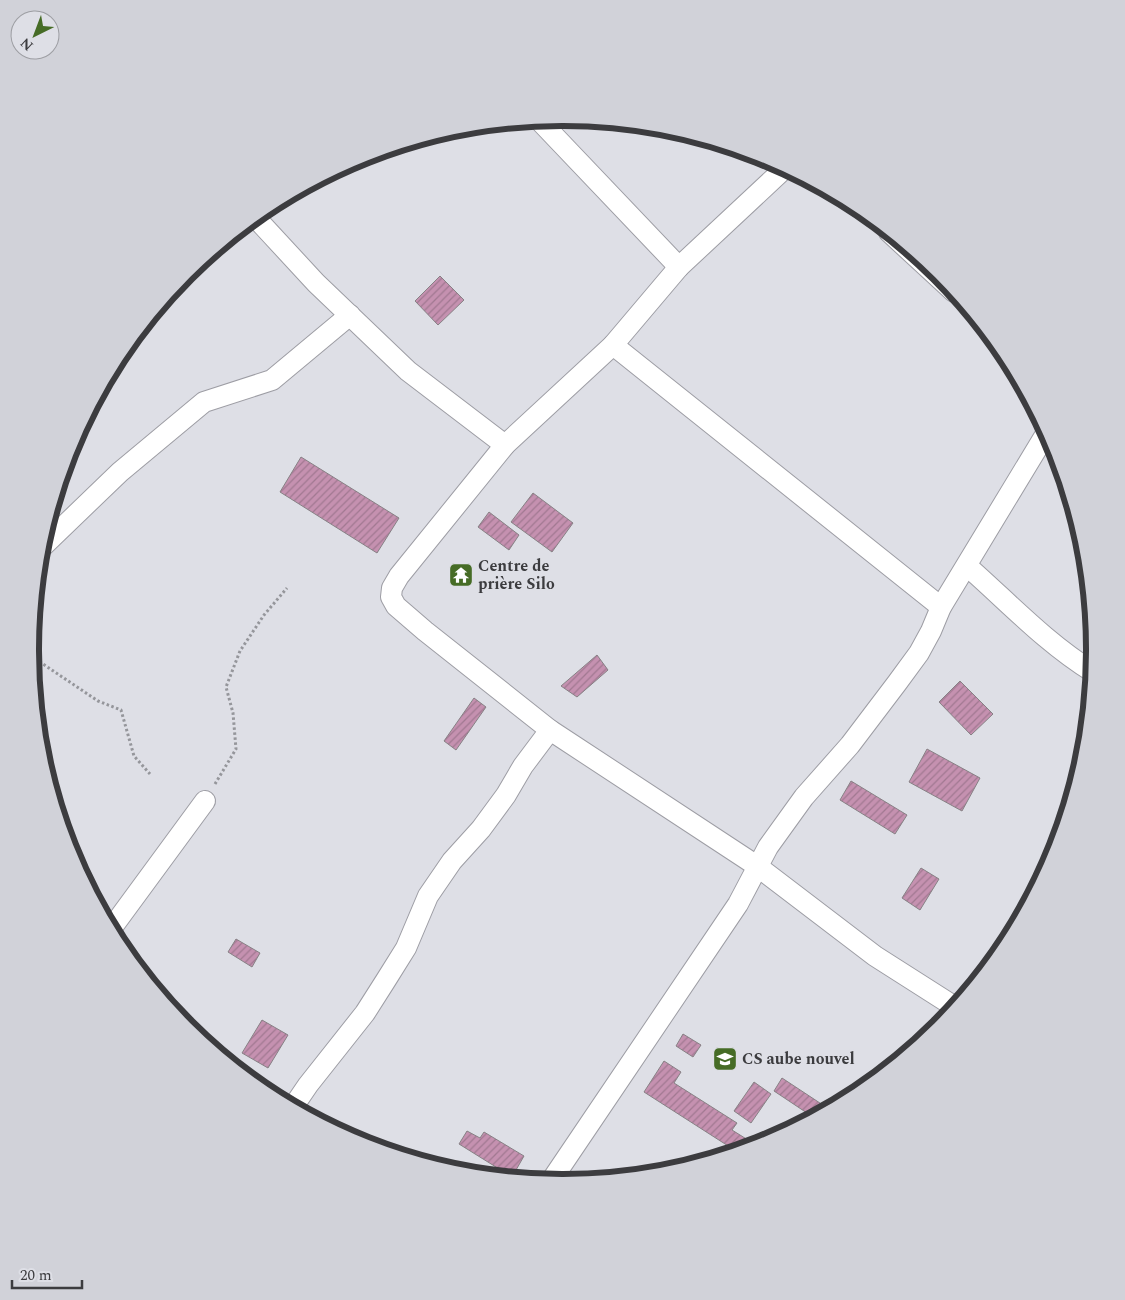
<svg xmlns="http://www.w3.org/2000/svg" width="1125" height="1300" viewBox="0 0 1125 1300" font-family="Spectral,serif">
	<defs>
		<pattern id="building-hatch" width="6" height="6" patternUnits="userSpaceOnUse" patternTransform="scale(1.25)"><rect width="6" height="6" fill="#c591b0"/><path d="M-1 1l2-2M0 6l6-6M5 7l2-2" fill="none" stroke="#a17891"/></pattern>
	</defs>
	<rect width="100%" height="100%" fill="#dedfe6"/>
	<g fill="url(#building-hatch)" stroke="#878185">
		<path d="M440,276L464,300L438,325L415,301Z"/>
		<path d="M301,457L399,518L377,553L280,492Z"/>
		<path d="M533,493L573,523L552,552L511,522Z"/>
		<path d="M489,512L519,535L509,550L478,527Z"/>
		<path d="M597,655L608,670L577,697L561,686Z"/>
		<path d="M960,681L993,714L971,735L939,702Z"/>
		<path d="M474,698L486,707L456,750L444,741Z"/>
		<path d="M927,749L980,778L962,811L909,782Z"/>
		<path d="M851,781L907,815L895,834L840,800Z"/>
		<path d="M921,868L939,879L920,910L902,898Z"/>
		<path d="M236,939L260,953L252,967L228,952Z"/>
		<path d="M262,1020L288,1035L268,1068L242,1053Z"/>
		<path d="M683,1034L701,1045L693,1057L676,1046Z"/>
		<path d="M664,1061L681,1072L674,1083L737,1123L732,1130L756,1145L736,1151L644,1092Z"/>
		<path d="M232,1063L275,1090L271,1095L266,1093Z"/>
		<path d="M782,1078L829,1109L813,1117L774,1091Z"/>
		<path d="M754,1082L771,1094L751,1123L734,1111Z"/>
		<path d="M467,1131L480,1138L484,1132L524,1156L512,1177L459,1144Z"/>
	</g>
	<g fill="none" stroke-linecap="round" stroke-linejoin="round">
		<defs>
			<g id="street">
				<path d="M539,120L679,267"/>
				<path d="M785,168L679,267L613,345L505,445L399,576L392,588L391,597L396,606L425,631L550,730L757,866L875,956L955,1007"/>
				<path d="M255,217L316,283L408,371L505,445"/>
				<path d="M889,232L954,292"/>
				<path d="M613,345L941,607"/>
				<path d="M40,549L120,472L204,402L272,380L350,315"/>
				<path d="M967,566C1008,602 1046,643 1093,672"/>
				<path d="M111,929L205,801"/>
				<path d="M293,1107L308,1085L365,1013L386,980L406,948L428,896L452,861L481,829L506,795L523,766L550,730"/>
				<path d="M551,1181L738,904L768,847L804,797L850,745L897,683L919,653L931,631L941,607L1047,432"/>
			</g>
		</defs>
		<use href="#street" stroke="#9d9da4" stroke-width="22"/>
		<g stroke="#95969b" stroke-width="3" stroke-dasharray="2.5 2.5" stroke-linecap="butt">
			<path d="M31,656L98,701L121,710L134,756L150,774"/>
			<path d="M215,784L236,749L233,713L226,687L240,651L264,615L287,588"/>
		</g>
		<use href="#street" stroke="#fff" stroke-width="20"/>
	</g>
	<defs>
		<symbol id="temple-square" viewBox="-11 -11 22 22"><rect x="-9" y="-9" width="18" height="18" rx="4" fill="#466c26" stroke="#dedfe6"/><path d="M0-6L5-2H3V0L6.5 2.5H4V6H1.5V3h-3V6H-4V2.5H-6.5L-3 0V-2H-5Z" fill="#fff"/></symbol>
		<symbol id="school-square" viewBox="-11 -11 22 22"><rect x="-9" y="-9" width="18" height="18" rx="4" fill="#466c26" stroke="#dedfe6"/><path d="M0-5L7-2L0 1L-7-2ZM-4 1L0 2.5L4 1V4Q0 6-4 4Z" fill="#fff"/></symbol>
	</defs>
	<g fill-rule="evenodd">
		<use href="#temple-square" x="447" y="561" width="28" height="28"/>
		<use href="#school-square" x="711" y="1045" width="28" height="28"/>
	</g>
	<g text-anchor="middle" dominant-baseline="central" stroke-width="4" stroke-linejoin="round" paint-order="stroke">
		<g font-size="16" font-weight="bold" fill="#3c3c3f" stroke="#dedfe6" text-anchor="start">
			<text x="478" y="566">Centre de<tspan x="478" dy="18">prière Silo</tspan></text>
			<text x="742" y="1059">CS aube nouvel</text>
		</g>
	</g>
	<path d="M0 0H1125V1300H0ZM562 126H563A523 523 0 0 1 1086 649V651A523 523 0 0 1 563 1174H562A523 523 0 0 1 39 651V649A523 523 0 0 1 562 126Z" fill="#d1d2d9" fill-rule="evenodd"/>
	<path fill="none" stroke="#3c3c3f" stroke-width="6" d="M562 126H563A523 523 0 0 1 1086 649V651A523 523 0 0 1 563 1174H562A523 523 0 0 1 39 651V649A523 523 0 0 1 562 126Z"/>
	<g transform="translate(35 35) rotate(222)"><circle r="24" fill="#dedfe6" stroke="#9d9ea3"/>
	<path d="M0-4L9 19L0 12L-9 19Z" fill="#466c26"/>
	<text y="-8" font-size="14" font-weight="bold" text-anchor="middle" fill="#3c3c3f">N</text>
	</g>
	<path d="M12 1280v8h70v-8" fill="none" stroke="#3c3c3f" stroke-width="2.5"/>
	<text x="20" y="1280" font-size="15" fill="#3c3c3f" stroke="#dedfe6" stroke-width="4" paint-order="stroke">20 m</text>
</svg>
